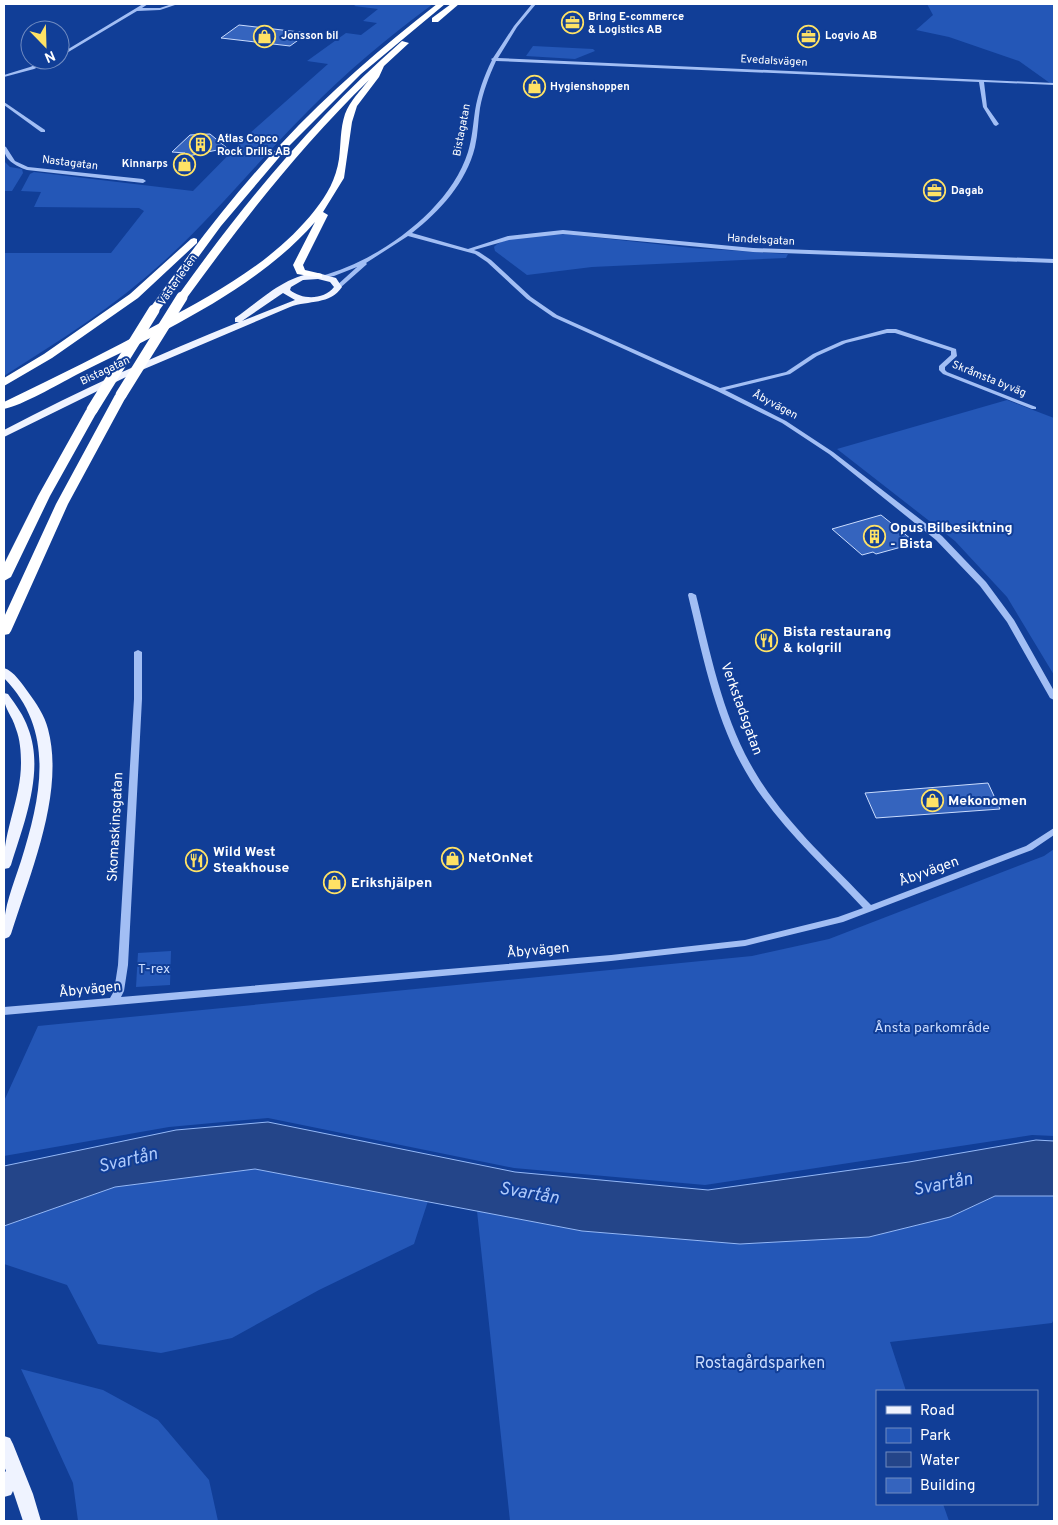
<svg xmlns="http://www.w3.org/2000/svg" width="1058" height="1525" viewBox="0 0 1058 1525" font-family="Overpass,sans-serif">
	<rect width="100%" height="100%" fill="#113e97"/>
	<g fill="#2457b7">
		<path d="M357,4H433C388,37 346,72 307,112C258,161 215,215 163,262C115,306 59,341 4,376V253H111L144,211L139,208L34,207L41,192L21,191L30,174L34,172L193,191L249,134L328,64L307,61L346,33L361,35L377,23L363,21L378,9L354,6Z"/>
		<path d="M927,4H1054V86L1019,61L949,37L916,30L933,15Z"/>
		<path d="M533,46L593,49L595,51L575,59L526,56Z"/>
		<path d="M4,161L10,167L22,169L23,173L12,191H4Z"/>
		<path d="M565,234L692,248L788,254L786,258L592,267L527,275L495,251L494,247C504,235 549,235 565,234Z"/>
		<path d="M1007,400L1054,418V675L1007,597L955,541L837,449Z"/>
		<path d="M1054,849V1136L1032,1135L705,1185L514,1168L268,1118L169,1127L4,1156V1101L38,1026L752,956L829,939L1044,856Z"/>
		<path d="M171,951L170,985L136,987L138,953Z"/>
		<path d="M255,1169L428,1201L414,1244L319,1290L232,1338L161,1353L98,1344L67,1285L4,1264V1226L115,1187Z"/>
		<path d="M995,1196H1054V1319L1052,1323L890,1342L906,1391H877V1504H943L949,1521H510L477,1211L582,1231L740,1244L869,1237L950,1217Z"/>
		<path d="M21,1369L103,1390L158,1420L209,1480L218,1521H78L73,1483Z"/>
	</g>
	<path fill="#244589" stroke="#94b8f7" d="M268,1122L515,1172L708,1190L909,1162L1036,1140L1054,1141V1196H995L950,1217L869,1237L740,1244L582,1231L255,1169L115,1187L4,1226V1166L176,1130Z"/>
	<g fill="#3564be" stroke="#cadcfe">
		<path d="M239,25L308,33L290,46L221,38Z"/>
		<path d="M210,134L227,148L188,156L185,153L172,152L190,135Z"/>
		<path d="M881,515L916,543L876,554L873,552L862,555L832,529Z"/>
		<path d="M988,783L1000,809L876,818L865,793Z"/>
	</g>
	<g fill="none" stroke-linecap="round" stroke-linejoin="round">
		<g fill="#a2bef4" fill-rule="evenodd">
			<path d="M143,4H148L142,8H160L172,4H178L160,10L137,11L60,57V54Z"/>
			<path d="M532,4H536L517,27L498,58L1054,83V85L984,82L987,107L999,124L996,126L994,125L983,107L979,82L496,61C489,76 483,92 480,108C478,121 478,134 475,147C466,183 440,211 412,233L468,249L508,236L563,230L753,248L1054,259V263L753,252L563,234L509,240L474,250L479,252L491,260L531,297L557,315L720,388L786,372L813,354L842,341L887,329H896L956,349L957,356L945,367V370L947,372L1036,407V409H1032L943,374L939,370V366L951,355V351L895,333H887L846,343L817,356L790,374L725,390L786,421L833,452L942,536L986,582L1014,620L1054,691V700L1050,698L1007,622L980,586L936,540L829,454L782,423L717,391L553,317L527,299L487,262L475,254L408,236L366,263L367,264L366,265L340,288L335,287L357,267L334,276L321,278V276C378,261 450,210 468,152C472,139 473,125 475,111C478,93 484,76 492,60L491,59L493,58L514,26Z"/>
			<path d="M47,60H53L34,69L4,77V75L30,67Z"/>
			<path d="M4,102L45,130V132H41L4,105Z"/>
			<path d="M4,146L6,147L15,161L28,167L143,179L146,181L143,183L27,170C16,166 3,160 4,146Z"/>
			<path d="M689,593H692L696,595C711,656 724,723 758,777C788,825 832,864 871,905L1026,846L1054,828V835L1032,850L843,922L745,946L611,961L4,1015V1007L110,998L114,991L118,965L134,699V652L138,650L142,652V699L128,965L124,991L121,997L611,955L745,940L838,917L863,908C824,866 780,827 750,779C716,724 703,657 688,595Z"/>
		</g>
		<g fill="#eff3ff" fill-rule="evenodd">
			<path d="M318,273L336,278L342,287C330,305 309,300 290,307L130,375L4,437V430C80,390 159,354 239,322H235V318C260,301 286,274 318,273ZM318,279L330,282L334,287C324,300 302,300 290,290L291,287L303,280ZM283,293L295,300L242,321Z"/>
			<path d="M4,668C14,671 22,684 28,692C36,703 45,716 48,729C65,793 30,873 11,934L9,937L4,939C2,910 12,889 21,861C41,797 56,731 4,678Z"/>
			<path d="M4,693L8,694C16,705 24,716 28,728C45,771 24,823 11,865L9,868L4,869C2,833 21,800 21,763C21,752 20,739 16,729C12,714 3,709 4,693Z"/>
			<path d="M4,1436L10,1438L13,1444L33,1494L41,1521H23L13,1491L11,1495L4,1497V1473L6,1471L4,1466Z"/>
		</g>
		<g fill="#fff" fill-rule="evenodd">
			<path d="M437,4H445L361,74L288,147L221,226L158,312H150L149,310L150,308C191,251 233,195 281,144C329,92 382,47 437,4Z"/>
			<path d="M451,4H459L438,22H432V18Z"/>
			<path d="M402,41L409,43L384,66L379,77L357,106L352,122L344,178L323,212L328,215L303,265L305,270L322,274V278L297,274L293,265L315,222C255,291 156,335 76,375C57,385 23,405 4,409V402C56,377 108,351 160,323C216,293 275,261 315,210C327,195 336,179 339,159C341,144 340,129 345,114C350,101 360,91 369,80C300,147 242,222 186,299H178L177,297C243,204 316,116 402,41Z"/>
			<path d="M194,238L197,239V243L138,298L52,358L4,386V378L44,354L130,294L191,239Z"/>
			<path d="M121,392L127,395L68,504L11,631L9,634L4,635V617L56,504L115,395Z"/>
			<path d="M92,407L98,410L50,496L11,577L4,581V564L38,496L86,410Z"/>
		</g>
		<g stroke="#fff" stroke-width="11">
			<path d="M121,395L182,297"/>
			<path d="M92,410L154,310"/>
		</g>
	</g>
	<defs>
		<symbol id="office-ring" viewBox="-11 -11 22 22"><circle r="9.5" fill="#113e97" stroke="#ffe265" stroke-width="1.5"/><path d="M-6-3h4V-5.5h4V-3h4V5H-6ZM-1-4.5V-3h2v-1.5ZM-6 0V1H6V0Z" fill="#ffe265"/></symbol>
		<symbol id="shop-ring" viewBox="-11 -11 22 22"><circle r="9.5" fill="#113e97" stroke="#ffe265" stroke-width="1.5"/><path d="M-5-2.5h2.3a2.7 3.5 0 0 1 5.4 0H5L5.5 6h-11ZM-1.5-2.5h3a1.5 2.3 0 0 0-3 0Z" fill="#ffe265"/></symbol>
		<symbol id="building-ring" viewBox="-11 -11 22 22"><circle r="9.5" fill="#113e97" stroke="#ffe265" stroke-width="1.5"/><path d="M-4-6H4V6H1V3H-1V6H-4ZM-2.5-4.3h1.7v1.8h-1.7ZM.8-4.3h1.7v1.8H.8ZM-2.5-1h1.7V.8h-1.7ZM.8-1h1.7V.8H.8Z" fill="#ffe265"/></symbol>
		<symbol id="restaurant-ring" viewBox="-11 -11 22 22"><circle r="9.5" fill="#113e97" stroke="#ffe265" stroke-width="1.5"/><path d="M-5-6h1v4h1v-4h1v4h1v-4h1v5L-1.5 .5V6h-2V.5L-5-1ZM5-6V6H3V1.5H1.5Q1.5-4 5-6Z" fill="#ffe265"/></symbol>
	</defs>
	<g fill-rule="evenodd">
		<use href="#office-ring" x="560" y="10" width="25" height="25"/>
		<use href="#shop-ring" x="252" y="24" width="25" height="25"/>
		<use href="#office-ring" x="796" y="24" width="25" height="25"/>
		<use href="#shop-ring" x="522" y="74" width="25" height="25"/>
		<use href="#building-ring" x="188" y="132" width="25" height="25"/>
		<use href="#shop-ring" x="172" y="152" width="25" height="25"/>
		<use href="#office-ring" x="922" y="178" width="25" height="25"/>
		<use href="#building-ring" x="862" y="524" width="25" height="25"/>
		<use href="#restaurant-ring" x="754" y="628" width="25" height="25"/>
		<use href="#shop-ring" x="920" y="788" width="25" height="25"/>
		<use href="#shop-ring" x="440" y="846" width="25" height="25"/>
		<use href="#restaurant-ring" x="184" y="848" width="25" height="25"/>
		<use href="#shop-ring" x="322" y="870" width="25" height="25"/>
	</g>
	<g text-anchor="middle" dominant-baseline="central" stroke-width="4" stroke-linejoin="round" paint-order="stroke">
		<g font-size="11" font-weight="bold" fill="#fff" stroke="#113e97" text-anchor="start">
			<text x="588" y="17">Bring E-commerce<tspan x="588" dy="13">&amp; Logistics AB</tspan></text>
			<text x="281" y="36">Jonsson bil</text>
			<text x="825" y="36">Logvio AB</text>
			<text x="550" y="87">Hygienshoppen</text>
			<text x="217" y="139">Atlas Copco<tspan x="217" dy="13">Rock Drills AB</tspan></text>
			<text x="168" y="164" text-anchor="end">Kinnarps</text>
			<text x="951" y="191">Dagab</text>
		</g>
		<g font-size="11" fill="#fff" stroke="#113e97">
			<text transform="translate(774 61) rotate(3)">Evedalsvägen</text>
			<text transform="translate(462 130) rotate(-79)">Bistagatan</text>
			<text transform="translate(70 163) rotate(7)">Nastagatan</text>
			<text transform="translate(761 240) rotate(3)">Handelsgatan</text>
			<text transform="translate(178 280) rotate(-55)">Västerleden</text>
			<text transform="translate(105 371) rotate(-25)">Bistagatan</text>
			<text transform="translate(989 379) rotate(22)">Skråmsta byväg</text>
			<text transform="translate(775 405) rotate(28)">Åbyvägen</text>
		</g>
		<g font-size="14" font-weight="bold" fill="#fff" stroke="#113e97" text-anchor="start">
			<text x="890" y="528">Opus Bilbesiktning<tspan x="890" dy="16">- Bista</tspan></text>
			<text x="783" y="632">Bista restaurang<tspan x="783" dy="16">&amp; kolgrill</tspan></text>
			<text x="948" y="801">Mekonomen</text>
			<text x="213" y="852">Wild West<tspan x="213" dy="16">Steakhouse</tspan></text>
			<text x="468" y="858">NetOnNet</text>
			<text x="351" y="883">Erikshjälpen</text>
		</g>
		<g font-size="14" fill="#fff" stroke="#113e97">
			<text transform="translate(741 709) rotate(70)">Verkstadsgatan</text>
			<text transform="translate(116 827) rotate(-87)">Skomaskinsgatan</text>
			<text transform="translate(929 872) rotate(-20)">Åbyvägen</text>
			<text transform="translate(538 951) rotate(-5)">Åbyvägen</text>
			<text transform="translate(90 990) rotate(-6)">Åbyvägen</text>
		</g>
		<g font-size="14" fill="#cadcfe" stroke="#113e97">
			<text x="154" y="969">T-rex</text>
			<text x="932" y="1028">Ånsta parkområde</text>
		</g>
		<g font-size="16" fill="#cadcfe" stroke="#113e97">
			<text x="760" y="1364">Rostagårdsparken</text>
		</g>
		<g font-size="18" font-style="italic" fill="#aec9fa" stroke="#113e97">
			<text transform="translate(128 1161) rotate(-13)">Svartån</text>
			<text transform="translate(943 1185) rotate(-11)">Svartån</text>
			<text transform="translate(529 1194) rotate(10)">Svartån</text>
		</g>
	</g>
	<rect width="1058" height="1525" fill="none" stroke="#ffffff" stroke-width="10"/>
	<rect x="876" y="1390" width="162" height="115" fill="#113e97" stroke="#708bc1"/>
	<rect x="886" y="1406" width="25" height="8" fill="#eff3ff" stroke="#708bc1"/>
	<text x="920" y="1415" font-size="15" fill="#ffffff">Road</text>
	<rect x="886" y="1428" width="25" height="15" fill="#2457b7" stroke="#708bc1"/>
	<text x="920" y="1440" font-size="15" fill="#ffffff">Park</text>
	<rect x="886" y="1452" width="25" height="15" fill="#244589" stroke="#708bc1"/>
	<text x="920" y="1465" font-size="15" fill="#ffffff">Water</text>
	<rect x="886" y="1478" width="25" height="15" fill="#3564be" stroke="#708bc1"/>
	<text x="920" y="1490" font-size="15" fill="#ffffff">Building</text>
	<g transform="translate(45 45) rotate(157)"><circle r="24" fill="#113e97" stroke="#708bc1"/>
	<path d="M0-4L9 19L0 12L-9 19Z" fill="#ffe265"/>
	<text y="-8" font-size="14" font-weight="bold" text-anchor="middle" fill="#ffffff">N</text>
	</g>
</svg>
